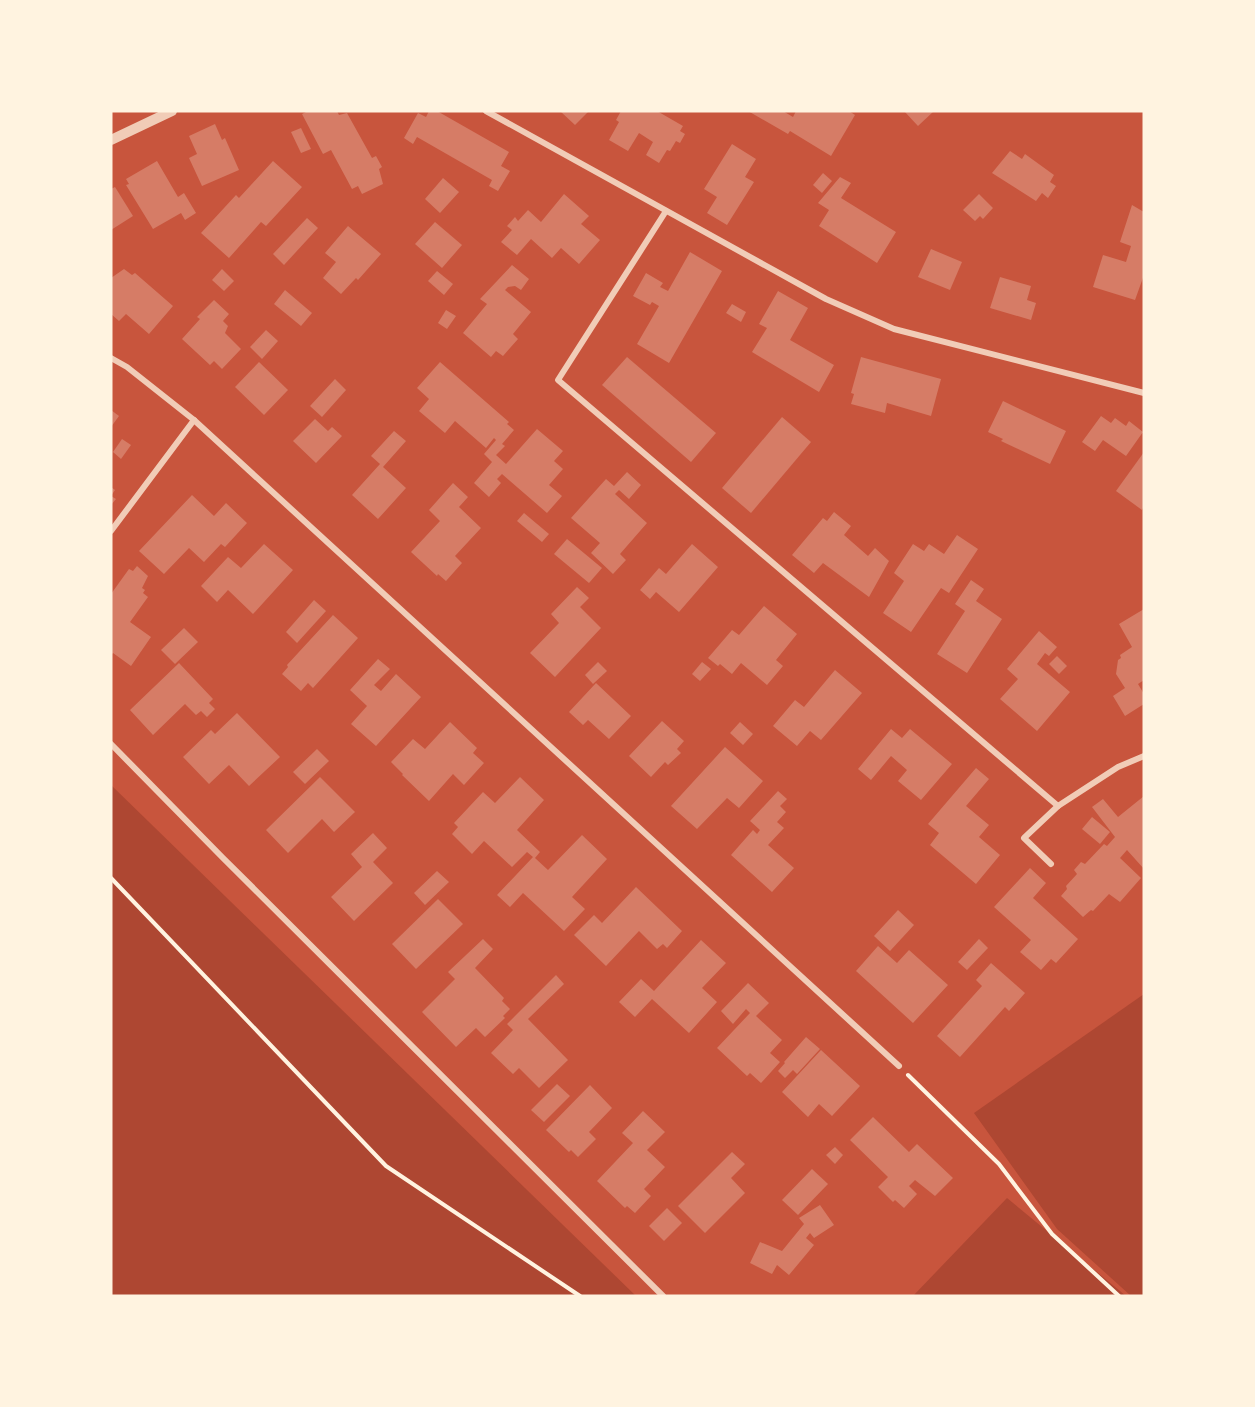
<svg xmlns="http://www.w3.org/2000/svg" width="1255" height="1407" viewBox="0 0 1255 1407" font-family="Mulish,sans-serif">
	<rect width="100%" height="100%" fill="#c8553d"/>
	<g fill="#ae4732">
		<path d="M111,785L636,1296H111Z"/>
		<path d="M1144,994V1296H1131L1057,1229L974,1113Z"/>
		<path d="M1007,1198L1126,1296H913Z"/>
	</g>
	<g fill="#d67c66">
		<path d="M308,111H337L339,115L347,113L372,158L376,156L382,167L379,169L383,184L362,194L358,186L352,189L331,150L323,154L302,114Z"/>
		<path d="M429,111H437L509,152L501,166L510,171L498,191L489,186L492,180L417,137L413,144L404,138L418,113L426,117Z"/>
		<path d="M560,111H589L575,125Z"/>
		<path d="M621,111H657L683,126L680,131L685,134L680,143L676,141L670,151L667,150L659,163L646,155L653,142L639,133L628,151L609,140L619,122L616,120Z"/>
		<path d="M748,111H783L793,117L796,111H849L855,115L831,156L790,131L788,134Z"/>
		<path d="M904,111H934L918,126Z"/>
		<path d="M215,124L222,140L225,138L239,170L202,186L189,158L197,154L189,136Z"/>
		<path d="M301,128L311,149L301,153L291,132Z"/>
		<path d="M732,144L756,159L745,177L754,182L727,225L707,213L717,197L704,189Z"/>
		<path d="M1010,151L1022,159L1025,154L1054,175L1050,182L1056,186L1048,198L1042,193L1036,201L992,173Z"/>
		<path d="M157,161L178,197L184,193L196,213L185,220L181,213L153,229L126,185L129,184L126,179Z"/>
		<path d="M273,161L302,187L266,226L261,222L229,258L201,233L236,195L239,198Z"/>
		<path d="M823,173L832,181L822,193L813,185Z"/>
		<path d="M840,177L851,183L841,198L896,232L877,263L819,226L829,210L818,203Z"/>
		<path d="M443,178L459,192L440,213L425,199Z"/>
		<path d="M115,187L133,216L111,230V189Z"/>
		<path d="M564,194L589,216L581,224L600,240L579,264L561,248L552,258L531,239L517,255L501,242L512,230L507,226L515,217L518,221L528,210L541,222Z"/>
		<path d="M979,194L993,208L983,219L980,216L975,221L963,210Z"/>
		<path d="M1132,205L1144,212V275L1135,300L1093,287L1103,255L1126,262L1131,246L1120,242Z"/>
		<path d="M307,218L318,228L284,265L273,254Z"/>
		<path d="M435,222L462,245L442,268L415,244Z"/>
		<path d="M348,226L381,254L358,280L356,278L341,294L323,278L336,262L325,253Z"/>
		<path d="M931,249L962,262L950,290L918,277Z"/>
		<path d="M690,252L722,271L669,363L637,344L659,306L652,302L650,305L633,296L646,273L663,283L660,287L668,291Z"/>
		<path d="M512,265L529,279L521,290L515,286L508,287L505,290L531,312L513,334L518,339L503,356L496,351L491,357L463,333L487,304L480,299Z"/>
		<path d="M124,269L132,275L135,273L173,306L149,334L126,314L119,321L111,314V278Z"/>
		<path d="M222,269L234,281L224,291L212,280Z"/>
		<path d="M437,271L453,284L444,295L428,281Z"/>
		<path d="M1000,277L1031,286L1027,300L1036,303L1031,320L990,308Z"/>
		<path d="M285,290L312,313L301,326L274,304Z"/>
		<path d="M778,291L808,308L790,340L834,365L819,392L752,352L767,328L759,324Z"/>
		<path d="M214,300L229,314L223,321L228,326L225,333L241,349L222,369L214,361L210,365L182,339L200,319L197,317Z"/>
		<path d="M732,304L746,312L741,322L726,313Z"/>
		<path d="M446,310L456,316L447,329L438,323Z"/>
		<path d="M266,330L278,341L262,359L250,347Z"/>
		<path d="M627,357L716,433L691,462L602,385Z"/>
		<path d="M861,357L941,379L931,416L887,403L885,413L851,404L854,394L851,393Z"/>
		<path d="M259,362L288,390L264,415L235,387Z"/>
		<path d="M440,362L509,422L507,424L514,430L502,444L505,446L496,455L506,464L537,429L563,451L554,461L563,469L549,485L562,496L547,513L502,474L497,479L501,483L489,497L474,483L492,462L484,454L496,440L494,438L486,448L455,421L445,433L419,411L429,399L417,388Z"/>
		<path d="M335,379L346,390L322,417L310,406Z"/>
		<path d="M1003,401L1066,431L1050,464L1001,441L1003,439L988,432Z"/>
		<path d="M111,410L119,416L111,427Z"/>
		<path d="M1101,416L1111,423L1115,418L1126,426L1129,421L1143,432L1126,456L1103,440L1095,451L1082,442Z"/>
		<path d="M782,417L811,442L751,513L722,488Z"/>
		<path d="M315,419L328,431L332,427L342,436L316,463L293,441Z"/>
		<path d="M394,431L406,441L383,467L406,488L378,519L352,495L380,464L371,456Z"/>
		<path d="M122,439L131,445L121,459L113,452Z"/>
		<path d="M1144,452V506L1142,510L1116,491Z"/>
		<path d="M627,472L641,485L629,499L619,490L615,494L647,523L620,554L626,560L613,574L591,553L600,543L571,518L606,479L614,486Z"/>
		<path d="M453,483L468,497L459,507L481,528L455,556L462,563L446,581L438,574L437,576L411,552L440,521L429,510Z"/>
		<path d="M111,487L115,490L111,496L116,499L111,505Z"/>
		<path d="M192,495L214,516L226,503L247,523L225,547L221,544L204,562L189,548L164,574L139,551Z"/>
		<path d="M834,512L851,526L844,535L868,556L875,548L889,561L869,597L823,563L814,573L792,555L823,518L827,521Z"/>
		<path d="M524,513L549,534L542,542L517,521Z"/>
		<path d="M957,535L978,549L949,593L941,588L911,632L883,613L904,581L894,573L913,544L924,551L929,544L944,554Z"/>
		<path d="M567,539L602,568L589,583L554,554Z"/>
		<path d="M264,544L293,570L253,614L228,590L217,602L201,586L228,557L241,568Z"/>
		<path d="M692,544L718,567L679,612L656,592L650,599L640,590L659,568L666,574Z"/>
		<path d="M137,566L148,576L142,588L145,590L143,593L148,597L130,622L151,637L131,666L113,653L111,655V594L129,569L133,571Z"/>
		<path d="M971,580L984,589L976,601L1002,619L967,673L937,654L965,611L955,604Z"/>
		<path d="M577,587L589,598L580,607L601,628L555,677L530,653L559,623L551,614Z"/>
		<path d="M314,600L326,611L297,643L286,632Z"/>
		<path d="M764,606L797,634L776,660L783,666L767,685L741,663L732,674L720,664L718,666L708,658L732,630L739,635Z"/>
		<path d="M1144,609V680L1138,684L1144,694V704L1125,716L1113,696L1125,688L1116,674L1118,660L1121,658L1120,655L1132,647L1119,624Z"/>
		<path d="M333,615L358,638L313,688L308,683L301,691L282,674L288,667L287,665Z"/>
		<path d="M184,628L198,642L175,664L161,650Z"/>
		<path d="M1039,631L1057,647L1049,656L1045,653L1037,664L1070,692L1037,731L1000,699L1018,679L1007,669Z"/>
		<path d="M1057,656L1067,666L1059,674L1049,664Z"/>
		<path d="M378,659L390,669L374,685L381,691L396,674L421,697L376,746L351,724L367,706L350,690Z"/>
		<path d="M598,662L607,671L593,684L585,675Z"/>
		<path d="M702,662L711,669L700,681L692,674Z"/>
		<path d="M179,663L213,699L209,703L215,709L207,717L201,711L196,715L185,704L153,735L130,710Z"/>
		<path d="M835,670L862,693L821,740L810,731L797,746L773,726L795,700L804,707Z"/>
		<path d="M596,683L631,716L609,739L588,720L583,725L569,712Z"/>
		<path d="M237,713L280,757L249,786L229,765L209,784L183,757L211,730L215,734Z"/>
		<path d="M662,721L684,741L677,749L681,753L668,765L665,762L651,777L629,756Z"/>
		<path d="M450,722L477,748L473,753L484,763L464,785L453,774L429,801L402,775L403,774L391,762L413,739L425,749Z"/>
		<path d="M740,722L753,734L743,745L730,733Z"/>
		<path d="M891,729L902,738L910,729L952,764L921,800L898,781L907,770L891,756L871,780L858,769Z"/>
		<path d="M725,747L763,781L739,808L727,798L697,829L671,806Z"/>
		<path d="M317,749L329,761L305,784L293,772Z"/>
		<path d="M976,768L989,779L966,806L989,825L979,837L1000,855L976,884L930,845L939,833L928,824Z"/>
		<path d="M320,777L355,812L334,832L322,819L288,853L266,830Z"/>
		<path d="M520,777L544,800L517,830L540,852L535,858L548,870L582,835L607,859L572,897L585,909L564,931L523,893L510,907L497,895L533,857L527,852L512,867L484,841L472,854L452,834L458,827L454,823L483,792L495,803Z"/>
		<path d="M778,791L787,799L780,806L786,812L777,822L784,828L768,845L794,868L772,892L731,855L753,830L757,834L760,830L750,821Z"/>
		<path d="M1144,796V869L1127,850L1120,858L1141,878L1120,902L1109,894L1093,911L1091,910L1083,917L1061,896L1067,889L1066,886L1077,874L1074,870L1081,862L1085,864L1104,844L1107,846L1115,837L1092,807L1103,799L1118,817Z"/>
		<path d="M1092,817L1110,832L1100,844L1082,829Z"/>
		<path d="M373,833L387,848L373,862L393,883L354,921L331,897L362,867L351,854Z"/>
		<path d="M1030,868L1046,883L1033,898L1078,939L1056,963L1051,959L1041,970L1020,952L1031,940L994,907Z"/>
		<path d="M437,871L449,882L425,905L414,893Z"/>
		<path d="M636,887L682,931L667,948L663,944L657,949L639,931L606,966L574,935L594,915L602,923Z"/>
		<path d="M438,899L463,924L416,969L392,944Z"/>
		<path d="M898,910L914,925L890,951L874,936Z"/>
		<path d="M483,939L493,949L475,968L504,998L502,1001L510,1009L503,1016L505,1018L485,1037L476,1028L456,1047L422,1012L455,979L448,972Z"/>
		<path d="M979,939L988,948L967,970L958,962Z"/>
		<path d="M701,940L726,963L702,988L717,1002L689,1033L652,999L635,1017L619,1002L641,979L654,991Z"/>
		<path d="M878,946L897,963L909,950L948,985L913,1023L856,971Z"/>
		<path d="M991,963L1025,993L1009,1011L1005,1007L960,1057L937,1036L982,986L976,980Z"/>
		<path d="M556,975L564,984L528,1019L568,1060L539,1088L519,1068L513,1074L491,1053L513,1030L507,1024Z"/>
		<path d="M748,983L769,1003L756,1016L782,1040L770,1053L780,1062L761,1083L750,1073L747,1076L717,1048L750,1013L746,1009L733,1024L721,1011Z"/>
		<path d="M806,1037L820,1049L797,1074L793,1070L785,1078L778,1071L785,1063L784,1062Z"/>
		<path d="M821,1050L860,1086L832,1116L819,1104L808,1117L782,1092Z"/>
		<path d="M557,1084L570,1096L544,1122L531,1110Z"/>
		<path d="M590,1085L612,1108L589,1132L596,1139L578,1157L571,1150L569,1152L546,1130Z"/>
		<path d="M643,1111L665,1132L647,1150L665,1167L644,1189L651,1196L635,1213L627,1206L625,1208L597,1181L633,1143L622,1133Z"/>
		<path d="M873,1117L909,1152L917,1144L953,1178L935,1196L915,1180L909,1186L917,1194L904,1208L895,1200L893,1202L878,1187L888,1177L850,1140Z"/>
		<path d="M835,1147L843,1155L835,1164L826,1155Z"/>
		<path d="M732,1152L745,1164L731,1178L745,1193L705,1233L678,1206Z"/>
		<path d="M812,1169L828,1184L798,1215L782,1200Z"/>
		<path d="M820,1205L834,1225L814,1238L810,1233L806,1238L814,1245L789,1275L777,1265L772,1274L750,1263L760,1242L782,1251L804,1224L799,1218Z"/>
		<path d="M667,1208L682,1223L664,1241L649,1226Z"/>
	</g>
	<g fill="none" stroke-linecap="round" stroke-linejoin="round">
		<g stroke="#fff3e0" stroke-width="4">
			<path d="M111,878L386,1166L580,1296"/>
			<path d="M908,1075L999,1164L1052,1234L1119,1296"/>
		</g>
		<g stroke="#f1ccb7" stroke-width="6">
			<path d="M486,111L826,299L894,329L1144,393"/>
			<path d="M666,211L558,380L1058,806L1118,767L1144,756"/>
			<path d="M111,358L127,367L194,420L899,1066"/>
			<path d="M111,531L194,420"/>
			<path d="M111,744L223,858L663,1296"/>
			<path d="M1051,864L1024,838L1058,806"/>
		</g>
		<path stroke="#f1ccb7" stroke-width="10" d="M111,140L172,111"/>
	</g>
	<rect width="1255" height="1407" fill="none" stroke="#fff3e0" stroke-width="225"/>
</svg>
